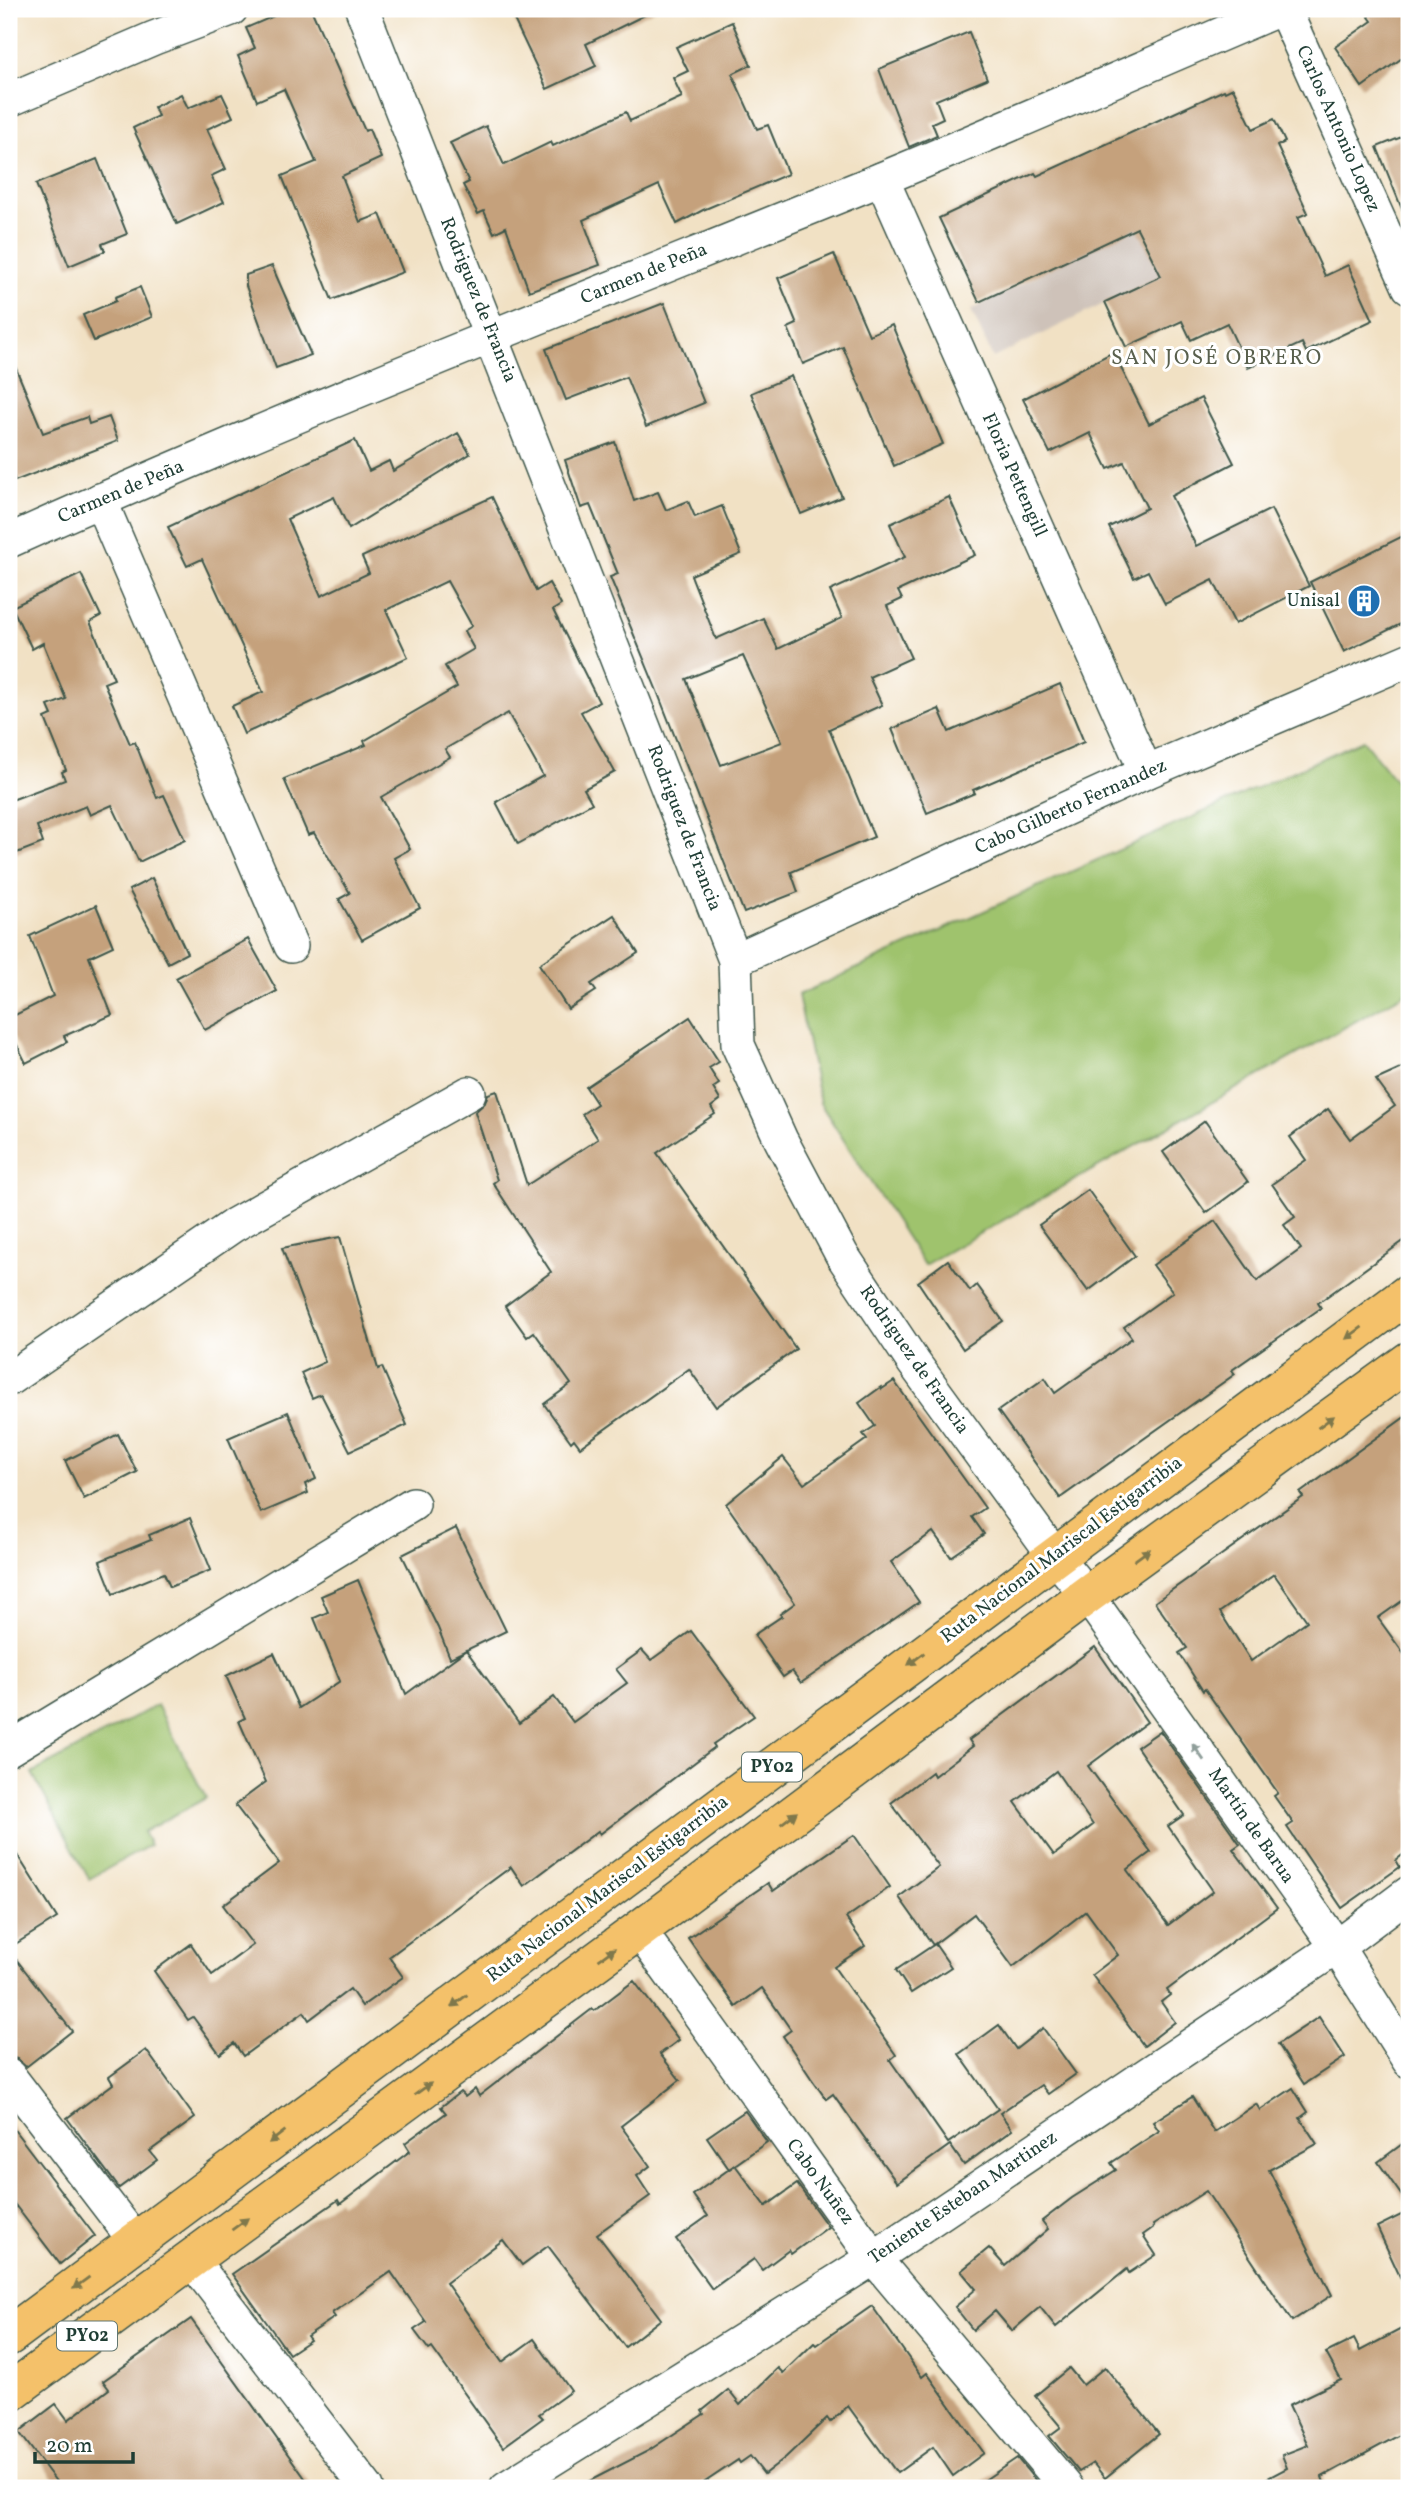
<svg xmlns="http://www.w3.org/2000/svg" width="1418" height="2497" viewBox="0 0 1418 2497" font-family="Vollkorn,serif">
	<rect width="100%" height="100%" fill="#fff"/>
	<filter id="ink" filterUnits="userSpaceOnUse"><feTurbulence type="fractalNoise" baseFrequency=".0143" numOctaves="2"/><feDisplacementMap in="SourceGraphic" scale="14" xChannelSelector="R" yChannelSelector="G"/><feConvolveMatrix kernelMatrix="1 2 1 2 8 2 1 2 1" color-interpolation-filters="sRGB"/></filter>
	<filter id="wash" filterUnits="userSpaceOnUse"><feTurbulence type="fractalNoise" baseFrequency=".00686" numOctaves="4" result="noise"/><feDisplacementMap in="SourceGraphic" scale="28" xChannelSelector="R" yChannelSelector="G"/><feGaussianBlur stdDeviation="1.57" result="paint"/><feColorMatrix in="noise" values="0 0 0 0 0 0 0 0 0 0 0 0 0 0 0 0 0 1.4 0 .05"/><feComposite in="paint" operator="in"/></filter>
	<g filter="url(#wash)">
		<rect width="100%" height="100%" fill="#f1e1c4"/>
		<path fill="#cec2b9" d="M1138,227L1161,276L993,358L971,310L1051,268Z"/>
		<g fill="#9fc36d" stroke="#5f8050" stroke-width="2">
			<path d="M1363,740L1409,798V991L924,1265L820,1103L798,995Z"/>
			<path d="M157,1705L206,1798L143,1832L150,1845L89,1879L32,1773Z"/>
		</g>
		<g id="blocks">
			<g fill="#c5a17b" fill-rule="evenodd">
				<path d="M290,9H311L365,131L369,129L381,158L342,176L360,222L380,214L403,272L332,300L282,176L316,162L284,89L257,101L238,56L255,48L246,28Z"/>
				<path d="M509,9H657L586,44L596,66L547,89Z"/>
				<path d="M1363,9H1409V53L1362,87L1335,47L1372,21Z"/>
				<path d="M732,22L751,65L732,74L757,129L768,125L788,174L703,210L677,224L659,185L583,220L600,265L529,291L506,227L494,233L484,211L478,214L463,185L469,182L450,143L486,126L504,165L551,142L553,146L626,112L630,121L682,97L673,78L688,71L676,47Z"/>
				<path d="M969,32L987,79L936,100L943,118L932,123L937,135L909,147L879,69Z"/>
				<path d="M1233,88L1253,129L1274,119L1285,142L1277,146L1308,213L1298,217L1325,276L1348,265L1373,320L1306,352L1302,343L1248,368L1227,323L1191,340L1182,321L1126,347L1105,302L1161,276L1137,228L979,302L939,218L1035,173L1037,176L1224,90L1225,92Z"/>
				<path d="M181,94L188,108L222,94L233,117L207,129L226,169L211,176L224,202L177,224L133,128L158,116L154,107Z"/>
				<path d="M1409,134V224H1408L1377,147Z"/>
				<path d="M97,159L127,234L102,244L105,251L69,266L36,184Z"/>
				<path d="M834,254L869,335L892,325L943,444L894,466L843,347L803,364L788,328L797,324L778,278Z"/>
				<path d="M272,266L311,355L276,368L246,286V275Z"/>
				<path d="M140,287L152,317L94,341L83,315L116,301L115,297Z"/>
				<path d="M664,303L704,403L646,427L626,377L566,400L546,349Z"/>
				<path d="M9,352L43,433L87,417L89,424L109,417L118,441L15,481L9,466Z"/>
				<path d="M1113,352L1149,424L1201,398L1234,463L1171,496L1196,546L1271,509L1309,586L1235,624L1213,580L1165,604L1148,571L1134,578L1109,527L1147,508L1124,462L1108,469L1090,433L1050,453L1023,399Z"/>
				<path d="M791,376L842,497L801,514L751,393Z"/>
				<path d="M458,433L470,454L349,529L334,497L287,519L321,596L369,573L362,557L492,497L536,591L549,583L561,605L553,610L599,702L581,712L615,772L584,789L592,803L518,844L496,802L543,776L508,713L445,749L450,757L381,797L410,849L394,858L420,908L362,940L339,899L350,893L314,833L308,835L284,779L366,745L364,741L457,687L445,666L474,649L464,631L472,626L447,581L386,610L408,657L244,734L232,706L263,692L202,559L187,566L168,527L355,440L369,471L389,461L393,471Z"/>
				<path d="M615,442L634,501L658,492L666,510L688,501L695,517L722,506L741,554L691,575L716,639L763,618L778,649L842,618L830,591L905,557L890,524L949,497L975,555L898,591L902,599L887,606L911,658L869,677L882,705L829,729L874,837L791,872L798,892L744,913L657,691L610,577L618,574L590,505L581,508L565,460ZM743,656L782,742L721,765L686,679Z"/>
				<path d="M1409,533V620L1344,652L1310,582Z"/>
				<path d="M81,574L101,616L90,622L114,679L104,683L130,744L135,742L157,798L164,795L185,840L139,862L112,805L90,815L86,806L37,826L43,843L9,856V801L65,780L62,772L66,770L45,718L52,715L48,706L66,699L43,643L32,649L12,607Z"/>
				<path d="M1060,684L1084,742L973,790L975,793L927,813L892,729L939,709L949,732Z"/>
				<path d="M152,878L187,953L168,963L129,890Z"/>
				<path d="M96,905L113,946L89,957L112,1015L64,1036L67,1042L26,1063L9,1029V1018L53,996L30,936Z"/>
				<path d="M614,915L638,953L591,984L596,991L568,1009L539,964Z"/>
				<path d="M248,939L277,991L205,1030L176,978Z"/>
				<path d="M690,1017L719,1062L709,1068L719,1084L713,1088L720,1100L711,1107L715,1114L657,1153L796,1349L716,1407L689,1369L580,1447L574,1439L571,1442L544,1404L571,1384L534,1332L527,1337L505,1306L551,1272L493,1183L497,1180L475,1112L485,1103L488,1094L497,1091L527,1185L598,1139L582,1114L597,1104L586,1087Z"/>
				<path d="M1409,1065V1237L1318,1303L1321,1308L1232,1370L1235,1374L1060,1498L998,1411L1045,1378L1055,1393L1132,1338L1124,1327L1173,1292L1153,1265L1215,1221L1257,1281L1301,1249L1284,1225L1295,1217L1272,1184L1306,1160L1290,1137L1328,1109L1350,1139L1395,1106L1376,1080Z"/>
				<path d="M1205,1121L1248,1182L1206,1213L1163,1152Z"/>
				<path d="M1088,1190L1135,1256L1088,1291L1039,1225Z"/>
				<path d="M340,1237L378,1369L382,1367L407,1425L350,1451L321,1394L312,1398L301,1373L325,1362L282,1248Z"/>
				<path d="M948,1260L970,1291L977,1285L1003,1321L963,1349L918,1282Z"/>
				<path d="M894,1381L985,1508L972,1517L984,1534L951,1557L933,1532L891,1562L919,1602L801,1683L792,1671L783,1677L754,1635L782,1616L780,1614L795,1603L726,1504L783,1457L804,1484L867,1439L863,1434L875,1426L859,1403L881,1387L882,1389Z"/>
				<path d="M288,1412L316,1479L305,1484L308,1493L261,1513L228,1438Z"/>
				<path d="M1409,1414V1596L1378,1618L1409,1661V1850L1396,1860L1400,1867L1342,1908L1287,1827L1293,1823L1274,1796L1278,1793L1205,1689L1203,1691L1179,1653L1187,1648L1155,1602L1303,1497L1300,1493ZM1274,1574L1307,1621L1251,1661L1220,1612Z"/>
				<path d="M118,1434L137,1472L84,1499L65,1461Z"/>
				<path d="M190,1518L211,1570L170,1587L164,1573L113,1594L100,1561L151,1540L149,1535Z"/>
				<path d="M456,1528L506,1631L450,1658L438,1628L402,1555Z"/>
				<path d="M358,1580L406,1694L466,1650L519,1723L554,1697L573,1722L627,1683L616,1669L642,1650L651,1660L691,1631L754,1716L713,1744L715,1747L600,1834L598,1831L524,1886L511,1867L389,1957L403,1977L362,2006L350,1989L309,2020L304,2012L243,2056L234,2043L220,2054L193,2017L188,2020L154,1971L191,1944L212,1975L253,1945L223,1905L279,1863L235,1805L266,1782L239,1721L245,1718L226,1676L274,1653L299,1708L340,1681L314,1618L328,1612L321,1596Z"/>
				<path d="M1095,1647L1147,1722L1088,1766L1151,1852L1127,1870L1168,1925L1213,1891L1168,1826L1184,1815L1137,1747L1160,1731L1240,1844L1233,1849L1277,1908L1167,1990L1170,1995L1161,2002L1175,2022L1144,2046L1092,1975L1118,1955L1086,1911L1013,1967L974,1914L933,1945L899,1897L939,1867L891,1803L932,1772L934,1776L973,1746L969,1740ZM1056,1771L1093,1825L1054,1855L1015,1802Z"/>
				<path d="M854,1835L890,1887L846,1918L865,1946L834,1967L896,2055L890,2060L948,2143L998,2109L959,2054L999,2025L1016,2049L1043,2028L1076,2074L1048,2094L1041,2085L1000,2113L1012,2130L964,2165L950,2145L897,2183L833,2094L826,2099L811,2078L783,2036L791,2030L762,1988L736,2007L688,1938L768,1883L773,1891Z"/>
				<path d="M9,1842L57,1918L9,1948Z"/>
				<path d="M935,1944L951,1967L911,1993L896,1970Z"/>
				<path d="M9,1950L72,2031L26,2067L17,2059L9,2057Z"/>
				<path d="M634,1981L679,2040L660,2054L680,2080L621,2126L650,2166L637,2176L650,2196L597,2234L661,2319L625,2347L548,2246L522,2265L503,2240L446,2283L502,2362L534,2339L571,2391L539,2414L543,2418L503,2447L432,2348L429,2350L414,2330L426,2322L391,2272L332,2313L335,2317L307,2336L310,2340L289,2354L232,2274L338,2200L340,2204L410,2151L405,2143L446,2113L441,2107L460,2092L465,2097L475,2089L479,2096L592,2009L594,2011Z"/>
				<path d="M1319,2017L1345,2057L1304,2084L1278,2044Z"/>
				<path d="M146,2050L195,2118L150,2151L157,2160L119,2188L67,2118L113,2084L109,2077Z"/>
				<path d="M1293,2088L1308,2112L1300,2118L1317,2144L1269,2170L1332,2295L1292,2321L1206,2191L1153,2225L1154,2227L1143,2235L1156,2255L1129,2273L1127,2269L1056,2327L1040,2307L1012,2331L995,2311L973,2330L955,2307L976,2289L961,2271L989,2248L1005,2266L1048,2229L1042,2221L1072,2198L1116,2170L1111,2163L1159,2131L1153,2122L1192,2097L1214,2132L1256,2104L1260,2110Z"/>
				<path d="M745,2111L767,2142L729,2169L707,2137Z"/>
				<path d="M9,2123L95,2236L60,2264L9,2197Z"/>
				<path d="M1409,2139V2206L1378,2162Z"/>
				<path d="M735,2165L766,2206L797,2184L828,2227L791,2254L789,2250L762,2270L754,2259L712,2289L676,2239L708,2216L693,2195Z"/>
				<path d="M1409,2211V2296L1377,2227Z"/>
				<path d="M872,2306L922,2377L927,2373L984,2453L953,2476L933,2447L897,2473L848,2406L830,2422L827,2418L786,2457L764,2474L750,2456L740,2463L738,2460L696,2488H576L648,2451L704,2414L702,2411L728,2390L740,2405L778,2368L783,2373L814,2343L816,2345Z"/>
				<path d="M191,2319L312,2488H61L19,2432L56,2404L68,2420L109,2389L103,2381Z"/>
				<path d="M1409,2325V2430L1322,2477L1326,2488H1249L1287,2468L1282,2455L1308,2445L1289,2405L1341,2380L1326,2353L1354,2339L1360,2351Z"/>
				<path d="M1105,2367L1159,2434L1105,2478L1093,2463L1079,2472L1049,2436L1061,2427L1035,2396L1069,2368L1083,2385Z"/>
				<path d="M1017,2458L1042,2488H973Z"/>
			</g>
		</g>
	</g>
	<g filter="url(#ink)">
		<use href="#blocks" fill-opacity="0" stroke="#3e564a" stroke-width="2"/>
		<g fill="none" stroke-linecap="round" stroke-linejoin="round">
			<defs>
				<g id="minor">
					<path d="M362,9L735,960L738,1045L781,1140L842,1255L914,1363L1054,1555L1087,1595L1337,1947L1409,2061"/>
					<path d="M1284,9L1409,287"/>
					<path d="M9,100L154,38L231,9"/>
					<path d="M882,179L1146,772"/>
					<path d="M100,500L291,946"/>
					<path d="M9,541C295,412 588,298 879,180C1013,125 1146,66 1280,9"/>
					<path d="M735,960L1146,772L1409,660"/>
					<path d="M9,1379L234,1225L469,1093"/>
					<path d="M9,1749L413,1504"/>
					<path d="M639,1930L874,2258L1067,2488"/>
					<path d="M9,2076L136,2242"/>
					<path d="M191,2259L367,2488"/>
					<path d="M506,2488L874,2258L1337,1947L1409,1893"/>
				</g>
				<g id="highway">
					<path d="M9,2336L1409,1293"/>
					<path d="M9,2393L639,1930L1087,1595L1409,1361"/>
				</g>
			</defs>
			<use href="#minor" stroke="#3e564a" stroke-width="36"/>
			<use href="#highway" stroke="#3e564a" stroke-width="41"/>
			<use href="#minor" stroke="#fff" stroke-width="33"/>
			<use href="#highway" stroke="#f4c16a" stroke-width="38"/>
		</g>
		<defs><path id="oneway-solid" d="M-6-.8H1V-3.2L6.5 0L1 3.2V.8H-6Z" transform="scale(1.75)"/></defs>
		<g fill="#7f784c">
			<use href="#oneway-solid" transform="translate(1354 1333) rotate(144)"/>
			<use href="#oneway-solid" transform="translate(1326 1422) rotate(-36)"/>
			<use href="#oneway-solid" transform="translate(1142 1555) rotate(-36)"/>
			<use href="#oneway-solid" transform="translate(916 1659) rotate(143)"/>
			<use href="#oneway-solid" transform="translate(789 1818) rotate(-37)"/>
			<use href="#oneway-solid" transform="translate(607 1954) rotate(-36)"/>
			<use href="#oneway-solid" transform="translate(459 2001) rotate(143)"/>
			<use href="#oneway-solid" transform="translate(423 2089) rotate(-36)"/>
			<use href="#oneway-solid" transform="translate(277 2137) rotate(143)"/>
			<use href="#oneway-solid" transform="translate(240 2224) rotate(-36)"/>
			<use href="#oneway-solid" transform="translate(81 2283) rotate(144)"/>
		</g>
		<use fill="#8f9e9a" href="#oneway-solid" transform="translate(1198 1752) rotate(-125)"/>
	</g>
	<defs>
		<symbol id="building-disc" viewBox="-11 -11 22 22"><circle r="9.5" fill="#1f6fb2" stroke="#fff"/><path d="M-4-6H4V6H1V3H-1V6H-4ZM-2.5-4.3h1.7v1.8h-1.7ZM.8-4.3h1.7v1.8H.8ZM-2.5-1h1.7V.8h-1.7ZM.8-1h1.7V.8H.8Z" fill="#fff"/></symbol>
	</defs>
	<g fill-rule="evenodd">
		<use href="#building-disc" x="1345" y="582" width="38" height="38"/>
	</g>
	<g text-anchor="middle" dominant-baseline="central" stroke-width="6" stroke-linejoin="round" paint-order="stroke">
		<g fill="#fff" stroke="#627771" stroke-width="2">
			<rect x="742" y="1752.5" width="60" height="29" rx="5"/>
			<rect x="57" y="2321.5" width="60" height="29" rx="5"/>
		</g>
		<g font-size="18" font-weight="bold" fill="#1f3d34">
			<text x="772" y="1767">PY02</text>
			<text x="87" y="2336">PY02</text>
		</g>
		<g font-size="19" fill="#1f3d34" stroke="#fff">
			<text transform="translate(1338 129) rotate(66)">Carlos Antonio Lopez</text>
			<text transform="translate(644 274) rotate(-22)">Carmen de Peña</text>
			<text transform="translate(478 300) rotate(68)">Rodriguez de Francia</text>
			<text transform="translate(1014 475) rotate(66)">Floria Pettengill</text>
			<text transform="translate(121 492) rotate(-23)">Carmen de Peña</text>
			<text transform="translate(1071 807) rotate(-24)">Cabo Gilberto Fernandez</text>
			<text transform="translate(684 828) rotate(69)">Rodriguez de Francia</text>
			<text transform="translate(914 1360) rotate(55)">Rodriguez de Francia</text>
			<text transform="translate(1062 1550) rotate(-37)">Ruta Nacional Mariscal Estigarribia</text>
			<text transform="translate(1251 1826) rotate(55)">Martín de Barua</text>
			<text transform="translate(608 1889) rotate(-37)">Ruta Nacional Mariscal Estigarribia</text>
			<text transform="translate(820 2182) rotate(54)">Cabo Nuñez</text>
			<text transform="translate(963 2198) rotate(-34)">Teniente Esteban Martinez</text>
		</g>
		<g font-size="19" fill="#1f3d34" stroke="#fff" text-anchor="end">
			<text x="1340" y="601">Unisal</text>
		</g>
		<g font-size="21" letter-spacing="2" fill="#59604d" stroke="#fff">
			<text x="1217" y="358">SAN JOSÉ OBRERO</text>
		</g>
	</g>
	<rect width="1418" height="2497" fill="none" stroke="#fff" stroke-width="35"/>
	<path d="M35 2452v10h98v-10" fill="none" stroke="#1f3d34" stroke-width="3.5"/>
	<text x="46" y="2452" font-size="21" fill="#1f3d34" stroke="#ffffff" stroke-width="5" paint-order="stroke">20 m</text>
</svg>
